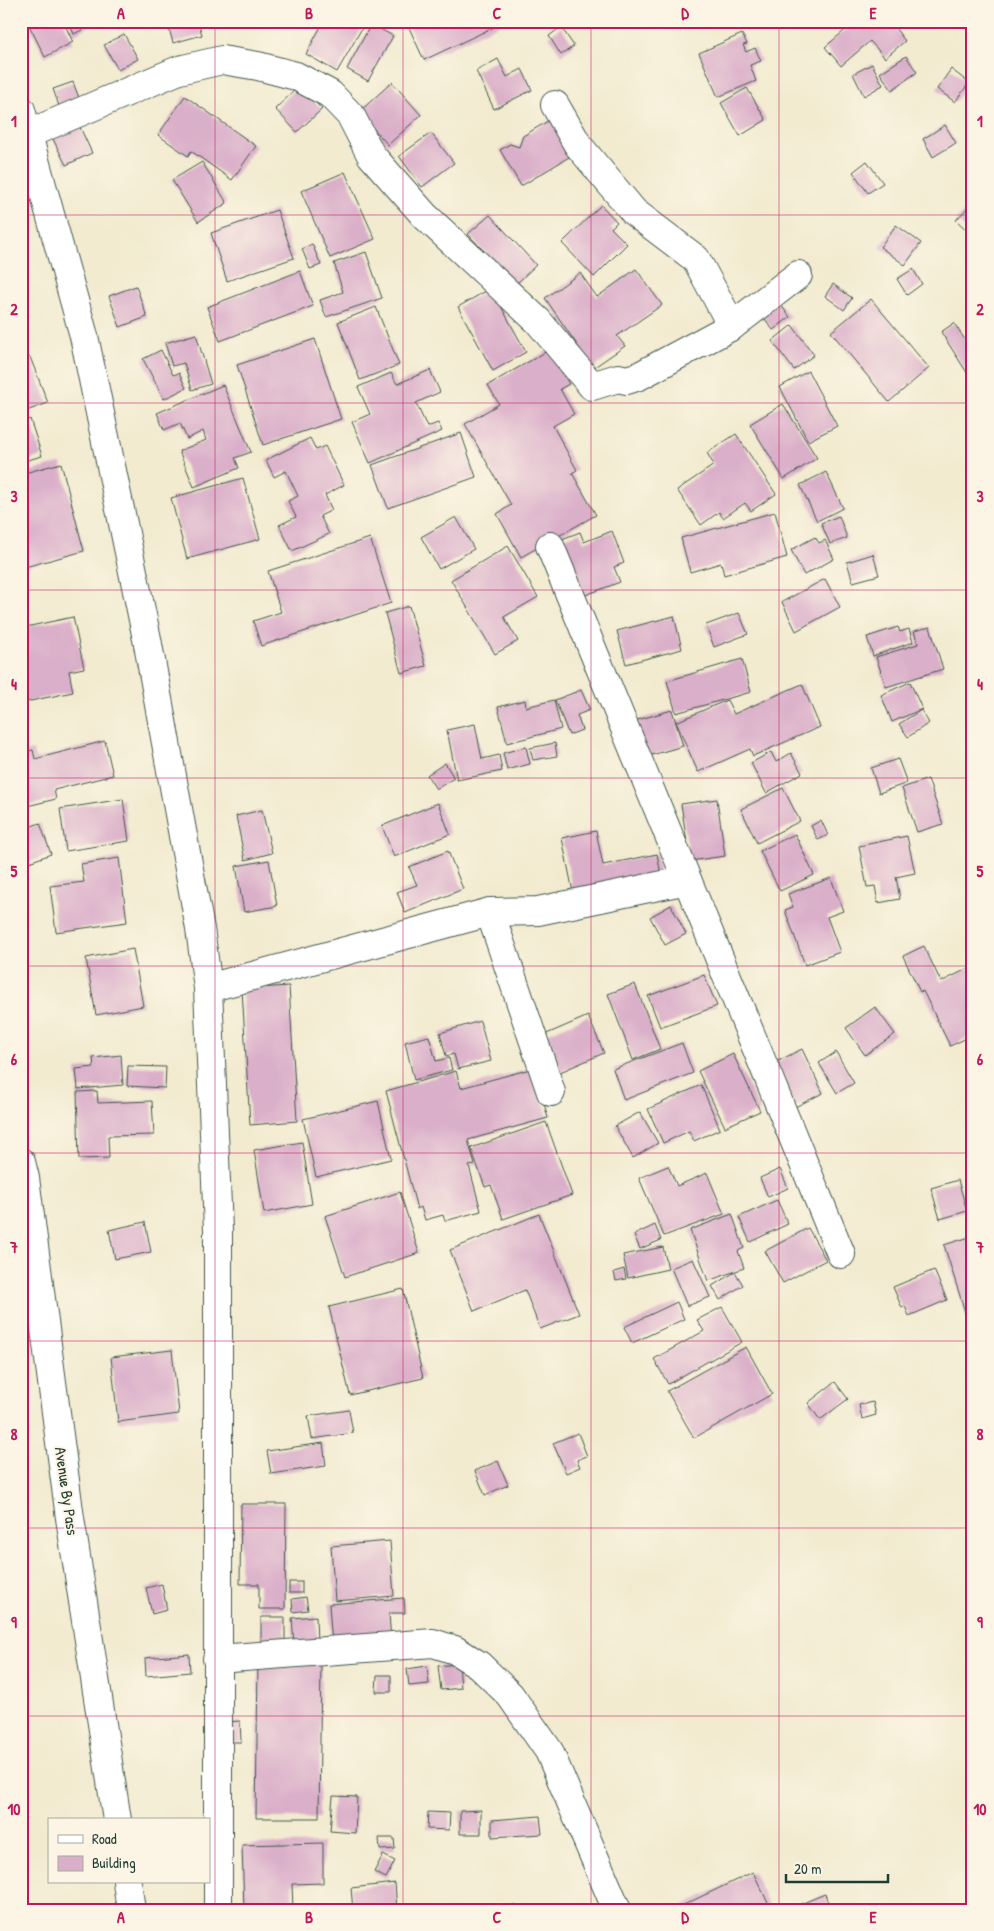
<svg xmlns="http://www.w3.org/2000/svg" width="994" height="1931" viewBox="0 0 994 1931" font-family="'Patrick Hand',sans-serif">
	<rect width="100%" height="100%" fill="#fcf5e5"/>
	<filter id="ink" filterUnits="userSpaceOnUse"><feTurbulence type="fractalNoise" baseFrequency=".02" numOctaves="2"/><feDisplacementMap in="SourceGraphic" scale="10" xChannelSelector="R" yChannelSelector="G"/><feConvolveMatrix kernelMatrix="1 2 1 2 8 2 1 2 1" color-interpolation-filters="sRGB"/></filter>
	<filter id="wash" filterUnits="userSpaceOnUse"><feTurbulence type="fractalNoise" baseFrequency=".0096" numOctaves="4" result="noise"/><feDisplacementMap in="SourceGraphic" scale="20" xChannelSelector="R" yChannelSelector="G"/><feGaussianBlur stdDeviation="1.12" result="paint"/><feColorMatrix in="noise" values="0 0 0 0 0 0 0 0 0 0 0 0 0 0 0 0 0 1.4 0 .05"/><feComposite in="paint" operator="in"/></filter>
	<g filter="url(#wash)">
		<rect width="100%" height="100%" fill="#f2ebd0"/>
		<g id="blocks">
			<g fill="#daafc9">
				<path d="M27,21H63L73,42L45,57Z"/>
				<path d="M68,21H99L74,34Z"/>
				<path d="M167,21H198L202,35L173,43Z"/>
				<path d="M324,21H366L337,72L306,54Z"/>
				<path d="M406,21H502L503,23L424,60Z"/>
				<path d="M856,21H890L905,41L885,58L870,41L841,66L825,47Z"/>
				<path d="M371,24L393,36L368,81L347,69Z"/>
				<path d="M561,27L574,46L561,55L549,36Z"/>
				<path d="M124,34L138,59L118,70L104,45Z"/>
				<path d="M742,34L747,44L743,45L746,52L755,48L761,61L750,65L756,81L718,97L699,53Z"/>
				<path d="M906,56L917,72L892,90L880,73Z"/>
				<path d="M498,59L507,77L522,69L532,90L494,109L476,71Z"/>
				<path d="M872,64L883,85L864,96L853,74Z"/>
				<path d="M951,69L969,83L955,102L937,89Z"/>
				<path d="M73,82L79,98L59,106L53,89Z"/>
				<path d="M392,82L421,115L388,145L359,112Z"/>
				<path d="M299,86L322,109L297,132L275,109Z"/>
				<path d="M747,88L766,120L740,136L721,103Z"/>
				<path d="M185,96L256,146L232,180L191,151L188,156L158,135Z"/>
				<path d="M553,118L574,154L521,186L500,150L510,144L519,147L523,136Z"/>
				<path d="M79,125L92,153L66,165L52,137Z"/>
				<path d="M945,125L956,143L933,157L923,139Z"/>
				<path d="M431,133L454,163L422,187L399,156Z"/>
				<path d="M867,161L883,183L868,193L853,172Z"/>
				<path d="M202,162L227,203L198,222L172,180Z"/>
				<path d="M345,172L375,239L330,258L301,191Z"/>
				<path d="M973,202V236L956,220Z"/>
				<path d="M601,205L617,222L611,228L627,244L594,277L562,243Z"/>
				<path d="M277,210L294,258L227,281L211,233Z"/>
				<path d="M490,215L536,265L515,285L468,234Z"/>
				<path d="M896,225L921,243L905,265L880,247Z"/>
				<path d="M312,244L321,265L310,269L302,249Z"/>
				<path d="M366,252L382,298L326,317L320,300L343,292L334,263Z"/>
				<path d="M636,269L662,305L617,336L625,346L593,368L545,298L580,273L597,297Z"/>
				<path d="M913,269L922,284L907,295L897,279Z"/>
				<path d="M300,271L313,306L220,341L207,307Z"/>
				<path d="M833,284L852,298L844,310L825,296Z"/>
				<path d="M136,286L147,317L120,327L109,296Z"/>
				<path d="M491,288L526,352L493,371L458,307Z"/>
				<path d="M871,299L929,368L889,402L831,332Z"/>
				<path d="M777,300L790,317L773,330L760,312Z"/>
				<path d="M376,307L399,365L360,380L338,322Z"/>
				<path d="M954,323L973,352V382L941,332Z"/>
				<path d="M792,325L814,355L794,370L772,341Z"/>
				<path d="M196,334L211,384L192,390L184,363L172,366L165,343Z"/>
				<path d="M315,339L341,419L263,445L237,365Z"/>
				<path d="M161,350L173,375L179,373L186,388L164,399L143,359Z"/>
				<path d="M549,350L569,384L560,389L574,414L553,426L577,470L572,473L596,515L521,557L497,514L511,505L465,424L499,404L488,385Z"/>
				<path d="M30,357L48,403L21,413V360Z"/>
				<path d="M430,370L440,392L416,403L427,427L438,423L442,431L370,463L352,422L370,414L358,387L391,373L397,384Z"/>
				<path d="M808,371L837,426L808,441L780,387Z"/>
				<path d="M223,385L251,452L235,458L239,468L194,487L179,451L206,440L203,431L187,439L180,423L164,430L157,413Z"/>
				<path d="M783,404L817,458L784,479L750,424Z"/>
				<path d="M30,419L42,456L21,462V422Z"/>
				<path d="M461,433L476,477L388,508L372,465Z"/>
				<path d="M736,434L776,494L751,511L745,503L723,518L719,512L701,525L677,490L714,465L707,453Z"/>
				<path d="M310,438L316,450L325,446L344,485L325,495L332,510L320,516L329,534L292,551L279,525L296,517L288,501L298,496L286,471L274,477L266,460Z"/>
				<path d="M61,463L84,551L21,568V474Z"/>
				<path d="M826,472L843,508L817,521L800,485Z"/>
				<path d="M243,478L260,539L187,559L171,498Z"/>
				<path d="M775,512L787,557L724,575L721,563L690,572L681,538Z"/>
				<path d="M839,516L847,538L830,544L821,523Z"/>
				<path d="M456,517L474,549L439,569L421,537Z"/>
				<path d="M612,531L624,563L614,567L620,582L583,596L562,539L580,532L584,542Z"/>
				<path d="M815,537L819,543L825,540L834,559L804,575L791,550Z"/>
				<path d="M370,538L391,603L261,646L253,621L281,612L268,571Z"/>
				<path d="M508,546L538,597L504,617L518,641L495,654L451,580Z"/>
				<path d="M873,554L879,575L853,582L847,562Z"/>
				<path d="M825,579L840,607L796,631L782,602Z"/>
				<path d="M409,606L426,666L401,673L385,613Z"/>
				<path d="M739,613L748,634L714,647L706,625Z"/>
				<path d="M674,616L682,649L626,664L617,631Z"/>
				<path d="M73,617L84,668L69,671L73,692L21,703V628Z"/>
				<path d="M898,627L900,632L909,629L913,642L873,656L867,637Z"/>
				<path d="M930,627L943,669L886,687L876,657L918,644L914,631Z"/>
				<path d="M742,659L751,692L676,713L667,681Z"/>
				<path d="M910,682L922,709L892,722L881,695Z"/>
				<path d="M802,684L820,727L753,756L750,749L698,772L676,722L727,700L734,714Z"/>
				<path d="M581,690L590,710L577,715L582,730L569,735L555,700Z"/>
				<path d="M525,700L526,707L554,700L561,729L507,743L498,707Z"/>
				<path d="M672,710L683,746L645,757L634,721Z"/>
				<path d="M921,710L929,723L908,737L899,724Z"/>
				<path d="M475,724L482,759L499,755L502,771L457,780L447,730Z"/>
				<path d="M105,741L113,775L54,790L56,799L23,807L21,799V752L33,750L35,759Z"/>
				<path d="M555,743L557,756L533,760L530,748Z"/>
				<path d="M526,747L530,764L507,770L503,753Z"/>
				<path d="M771,752L776,762L791,753L802,773L766,793L751,763Z"/>
				<path d="M898,759L907,783L879,793L871,768Z"/>
				<path d="M445,763L454,778L436,789L427,775Z"/>
				<path d="M928,779L943,824L917,832L902,788Z"/>
				<path d="M783,788L800,821L757,843L741,809Z"/>
				<path d="M123,799L129,841L66,851L60,809Z"/>
				<path d="M717,799L725,856L690,861L681,804Z"/>
				<path d="M438,803L450,834L394,857L382,826Z"/>
				<path d="M262,810L272,853L245,860L236,816Z"/>
				<path d="M22,814L26,828L40,823L51,854L21,865Z"/>
				<path d="M821,820L828,835L818,840L811,826Z"/>
				<path d="M596,831L603,865L657,854L662,880L574,897L562,838Z"/>
				<path d="M795,834L814,875L780,891L760,851Z"/>
				<path d="M907,836L915,873L896,877L900,899L878,903L875,886L867,887L859,846Z"/>
				<path d="M448,851L463,889L405,913L397,892L417,885L409,867Z"/>
				<path d="M119,858L127,922L56,932L50,886L84,882L81,864Z"/>
				<path d="M269,860L277,906L244,912L236,866Z"/>
				<path d="M831,878L843,911L827,917L840,952L805,965L785,910L793,907L788,894Z"/>
				<path d="M671,905L686,934L665,945L650,917Z"/>
				<path d="M924,946L941,982L971,967L973,970V1035L950,1046L923,991L920,992L903,956Z"/>
				<path d="M133,949L143,1006L96,1015L86,958Z"/>
				<path d="M704,975L717,1006L660,1027L648,996Z"/>
				<path d="M635,984L660,1049L633,1060L608,994Z"/>
				<path d="M289,986L297,1121L250,1125L242,989Z"/>
				<path d="M875,1007L895,1034L865,1055L846,1028Z"/>
				<path d="M588,1016L604,1053L558,1073L542,1036Z"/>
				<path d="M480,1021L491,1061L458,1069L454,1054L446,1056L440,1033Z"/>
				<path d="M429,1036L436,1061L449,1058L452,1070L414,1080L405,1042Z"/>
				<path d="M682,1043L693,1073L624,1100L613,1069Z"/>
				<path d="M802,1049L823,1093L795,1107L774,1063Z"/>
				<path d="M836,1052L854,1083L837,1093L819,1063Z"/>
				<path d="M733,1054L760,1111L725,1127L698,1071Z"/>
				<path d="M121,1055L123,1085L78,1089L76,1069L94,1067L93,1058Z"/>
				<path d="M128,1066L166,1067L165,1088L127,1086Z"/>
				<path d="M534,1068L548,1118L468,1140L475,1165L469,1166L481,1211L445,1221L443,1215L425,1220L421,1207L417,1209L386,1091L456,1071L461,1088Z"/>
				<path d="M701,1085L720,1129L694,1141L689,1131L663,1143L648,1109Z"/>
				<path d="M97,1091L98,1103L152,1101L154,1135L108,1136L109,1158L79,1159L77,1092Z"/>
				<path d="M378,1101L391,1159L316,1177L303,1119Z"/>
				<path d="M640,1112L658,1143L633,1158L615,1126Z"/>
				<path d="M546,1122L572,1195L503,1219L491,1185L485,1187L471,1148Z"/>
				<path d="M302,1142L312,1204L264,1213L254,1150Z"/>
				<path d="M668,1166L677,1186L707,1173L724,1214L664,1236L639,1178Z"/>
				<path d="M780,1169L788,1188L768,1197L760,1178Z"/>
				<path d="M958,1180L967,1211L940,1219L931,1188Z"/>
				<path d="M400,1192L419,1253L345,1277L325,1216Z"/>
				<path d="M777,1200L788,1224L750,1242L739,1217Z"/>
				<path d="M539,1214L579,1314L540,1329L525,1290L474,1311L450,1250Z"/>
				<path d="M732,1214L744,1248L738,1251L744,1268L708,1281L690,1230Z"/>
				<path d="M145,1222L151,1252L115,1259L109,1230Z"/>
				<path d="M655,1225L661,1240L640,1249L634,1235Z"/>
				<path d="M808,1228L826,1260L783,1283L765,1251Z"/>
				<path d="M973,1236V1327L970,1328L944,1245Z"/>
				<path d="M663,1247L668,1269L628,1278L623,1255Z"/>
				<path d="M693,1259L710,1297L687,1306L671,1268Z"/>
				<path d="M624,1269L626,1279L616,1281L614,1272Z"/>
				<path d="M934,1270L947,1300L909,1316L905,1306L902,1308L893,1287Z"/>
				<path d="M735,1272L743,1285L720,1300L712,1286Z"/>
				<path d="M403,1289L423,1378L350,1395L329,1307Z"/>
				<path d="M677,1302L684,1319L632,1343L624,1327Z"/>
				<path d="M722,1307L742,1342L668,1384L654,1359L704,1331L697,1320Z"/>
				<path d="M746,1347L772,1394L694,1438L667,1391Z"/>
				<path d="M172,1350L179,1414L118,1422L111,1357Z"/>
				<path d="M835,1382L848,1399L820,1420L808,1403Z"/>
				<path d="M873,1402L876,1415L862,1419L859,1405Z"/>
				<path d="M349,1410L353,1433L312,1439L308,1416Z"/>
				<path d="M578,1433L587,1456L577,1460L580,1467L566,1473L553,1443Z"/>
				<path d="M323,1443L326,1466L271,1474L267,1451Z"/>
				<path d="M498,1461L508,1485L485,1495L475,1471Z"/>
				<path d="M241,1504H286L285,1609H259V1584H240Z"/>
				<path d="M390,1541L394,1596L335,1601L331,1546Z"/>
				<rect x="289" y="1582" width="13" height="11"/>
				<path d="M162,1584L167,1610L152,1614L146,1588Z"/>
				<path d="M306,1597L308,1610L293,1612L292,1599Z"/>
				<path d="M404,1598L405,1613H389L391,1641L332,1645L329,1604Z"/>
				<path d="M316,1616L317,1644L294,1645L292,1618Z"/>
				<path d="M261,1617H285V1644L261,1645Z"/>
				<path d="M189,1654L190,1672L146,1676L145,1658Z"/>
				<path d="M258,1662L321,1663L319,1818H256Z"/>
				<path d="M459,1664L461,1688L441,1690L438,1666Z"/>
				<path d="M427,1666L429,1684L409,1686L407,1669Z"/>
				<path d="M377,1675H391V1692H376Z"/>
				<path d="M240,1721L241,1742H227L226,1722Z"/>
				<path d="M333,1796L357,1797L355,1833L330,1831Z"/>
				<path d="M481,1810V1834H460V1811Z"/>
				<path d="M428,1812L450,1813L449,1830L427,1829Z"/>
				<path d="M540,1816L542,1834L492,1837V1820Z"/>
				<path d="M379,1838H394L395,1849L380,1850Z"/>
				<path d="M323,1843V1883L292,1884L293,1910H244L242,1845Z"/>
				<path d="M383,1855L395,1861L386,1878L374,1872Z"/>
				<path d="M753,1872L770,1907L765,1910H673Z"/>
				<path d="M395,1883L397,1910H353L351,1888Z"/>
				<path d="M825,1894L831,1910H786Z"/>
				<path d="M515,1905L517,1910H503Z"/>
			</g>
		</g>
	</g>
	<g filter="url(#ink)">
		<use href="#blocks" fill-opacity="0" stroke="#3f574b" stroke-width="1"/>
		<g fill="none" stroke-linecap="round" stroke-linejoin="round">
			<defs>
				<g id="minor">
					<path d="M555,105L578,145L634,212L696,259L732,326"/>
					<path d="M21,110L84,336L147,639L200,929L208,988L218,1230V1910"/>
					<path d="M28,134L179,70L222,60L258,66L296,76L330,94L351,116L371,155L425,216L538,321L592,386L618,378L627,380L639,376L732,326L798,275"/>
					<path d="M550,546L841,1254"/>
					<path d="M490,912L551,1092"/>
					<path d="M208,988L490,912L538,911L687,880"/>
					<path d="M217,1659L433,1643L455,1650L479,1665L510,1695L549,1751L617,1910"/>
				</g>
				<g id="highway">
					<path d="M21,1162L25,1178L70,1518L117,1820"/>
					<path d="M127,1882L131,1910"/>
				</g>
			</defs>
			<use href="#minor" stroke="#3f574b" stroke-width="30"/>
			<use href="#highway" stroke="#3f574b" stroke-width="30"/>
			<use href="#minor" stroke="#fff" stroke-width="28"/>
			<use href="#highway" stroke="#fff" stroke-width="28"/>
		</g>
	</g>
	<path fill="none" stroke="#c2185b" stroke-width="1" stroke-opacity="0.55" d="M215,21V1910M403,21V1910M591,21V1910M779,21V1910M21,215H973M21,403H973M21,590H973M21,778H973M21,966H973M21,1153H973M21,1341H973M21,1528H973M21,1716H973"/>
	<g text-anchor="middle" dominant-baseline="central" stroke-width="4" stroke-linejoin="round" paint-order="stroke">
		<g font-size="16" fill="#1f3d34" stroke="#fcf5e5">
			<text transform="translate(67 1491) rotate(82)">Avenue By Pass</text>
		</g>
	</g>
	<rect width="994" height="1931" fill="none" stroke="#fcf5e5" stroke-width="55"/>
	<rect x="48" y="1818" width="162" height="65" fill="#fcf5e5" stroke="#a4ab9e"/>
	<rect x="58" y="1835" width="25" height="8" fill="#ffffff" stroke="#a4ab9e"/>
	<text x="92" y="1844" font-size="15" fill="#1f3d34">Road</text>
	<rect x="58" y="1856" width="25" height="15" fill="#daafc9" stroke="#a4ab9e"/>
	<text x="92" y="1868" font-size="15" fill="#1f3d34">Building</text>
	<path d="M786 1874v8h102v-8" fill="none" stroke="#1f3d34" stroke-width="2.5"/>
	<text x="794" y="1874" font-size="15" fill="#1f3d34" stroke="#fcf5e5" stroke-width="4" paint-order="stroke">20 m</text>
	<rect x="28" y="28" width="938" height="1876" fill="none" stroke="#c2185b" stroke-width="2"/>
	<g font-size="16" text-anchor="middle" font-weight="bold" fill="#c2185b">
		<text x="121" y="19">A</text>
		<text x="309" y="19">B</text>
		<text x="497" y="19">C</text>
		<text x="685" y="19">D</text>
		<text x="873" y="19">E</text>
		<text x="14" y="127">1</text>
		<text x="980" y="127">1</text>
		<text x="14" y="315">2</text>
		<text x="980" y="315">2</text>
		<text x="14" y="502">3</text>
		<text x="980" y="502">3</text>
		<text x="14" y="690">4</text>
		<text x="980" y="690">4</text>
		<text x="14" y="877">5</text>
		<text x="980" y="877">5</text>
		<text x="14" y="1065">6</text>
		<text x="980" y="1065">6</text>
		<text x="14" y="1253">7</text>
		<text x="980" y="1253">7</text>
		<text x="14" y="1440">8</text>
		<text x="980" y="1440">8</text>
		<text x="14" y="1628">9</text>
		<text x="980" y="1628">9</text>
		<text x="14" y="1815">10</text>
		<text x="980" y="1815">10</text>
		<text x="121" y="1923">A</text>
		<text x="309" y="1923">B</text>
		<text x="497" y="1923">C</text>
		<text x="685" y="1923">D</text>
		<text x="873" y="1923">E</text>
	</g>
</svg>
